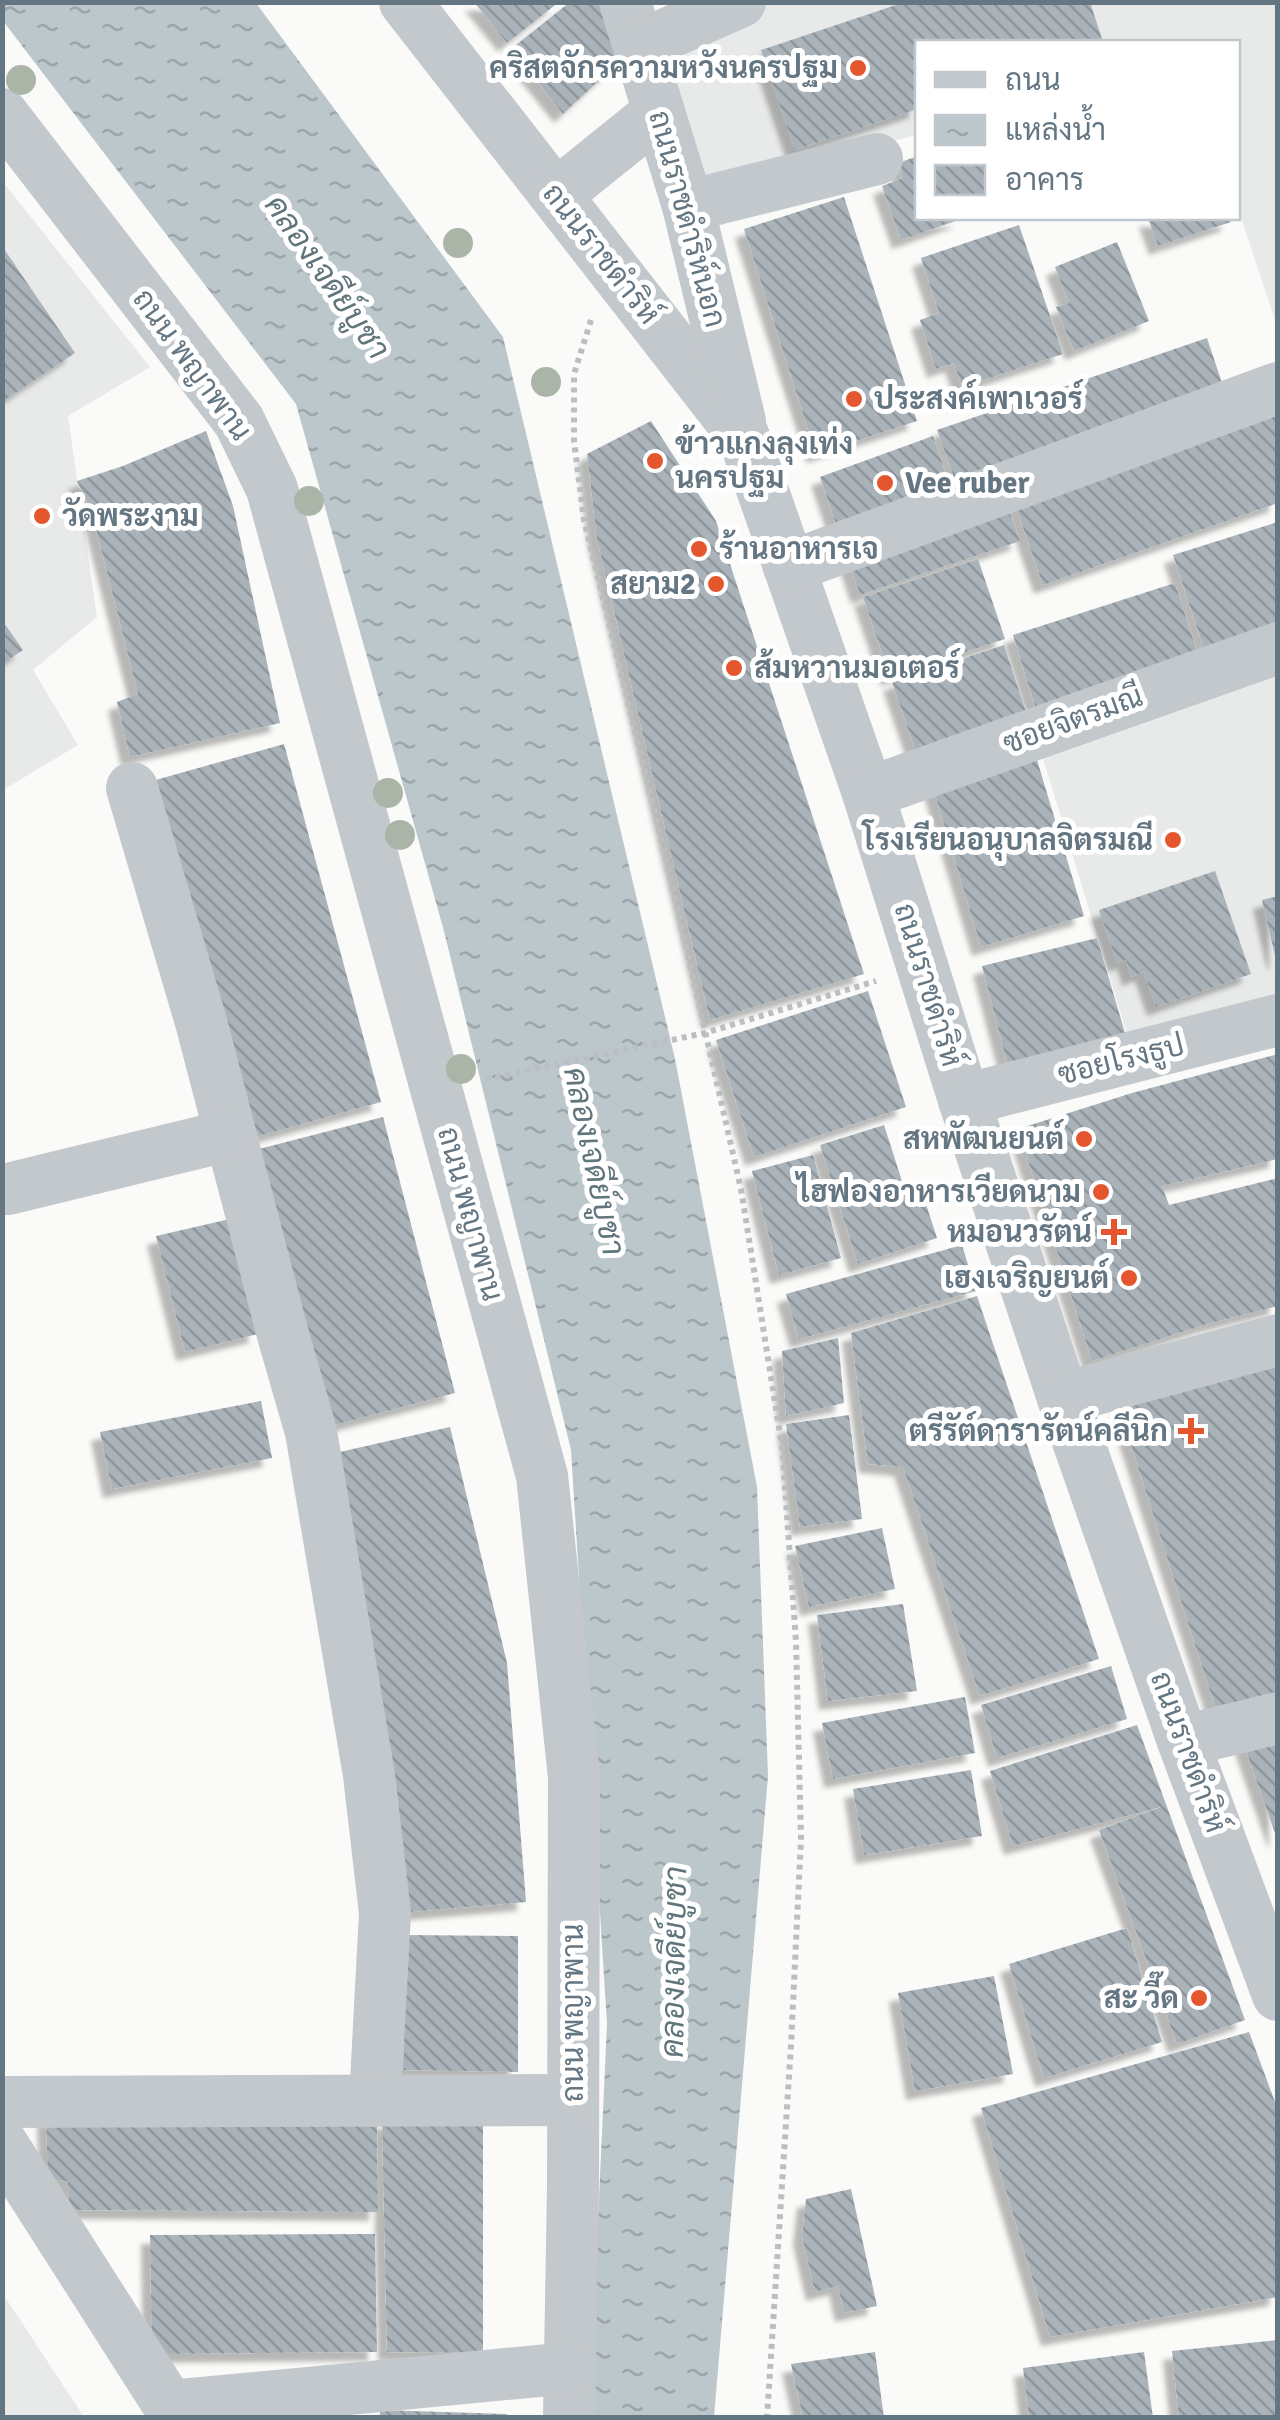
<svg xmlns="http://www.w3.org/2000/svg" width="1280" height="2420" viewBox="0 0 1280 2420" font-family="Signika,Sarabun,sans-serif">
	<defs>
		<pattern id="water-ripples" width="26" height="14" patternUnits="userSpaceOnUse" patternTransform="scale(2.5)"><rect width="26" height="14" fill="#bbc7cb"/><path d="M2 4q2-2 4 0t4 0M15 11q2-2 4 0t4 0" fill="none" stroke="#9ca6aa"/></pattern>
		<pattern id="building-back-hatch" width="6" height="6" patternUnits="userSpaceOnUse" patternTransform="scale(2.5)"><rect width="6" height="6" fill="#aab3b9"/><path d="M-1 5l2 2M0 0l6 6M5-1l2 2" fill="none" stroke="#8e969c"/></pattern>
		<filter id="shadow"><feDropShadow dx="-9" dy="9" stdDeviation="2.5" flood-color="#0004"/></filter>
	</defs>
	<rect width="100%" height="100%" fill="#fafaf8"/>
	<g fill="#e8e9e9">
		<path d="M711,2L1277,3V326L1238,208V42H918L917,135L698,190L645,31Z"/>
		<path d="M3,182L150,367L68,416L97,617L33,670L78,745L3,790Z"/>
		<path d="M1277,665V1021L1134,1057L1038,742Z"/>
		<path d="M2,2294H3L84,2417H3Z"/>
	</g>
	<path fill="url(#water-ripples)" d="M3,3H256L503,337L675,1059L757,1487L768,1776L714,2417H589L607,2024L571,1450L444,931L296,404L3,21Z"/>
	<g fill="url(#building-back-hatch)" filter="url(#shadow)">
		<path d="M474,2H559L507,43Z"/>
		<path d="M570,2H605L619,62L563,114L511,49Z"/>
		<path d="M905,2H1090L1103,42H918V109L795,150L761,50Z"/>
		<path d="M918,156V218H964L901,240L882,186L903,178L898,163Z"/>
		<path d="M844,197L917,421L816,454L744,229Z"/>
		<path d="M1148,218H1229L1231,222L1158,246Z"/>
		<path d="M1019,225L1063,354L962,387L954,363L936,369L920,320L939,313L921,258Z"/>
		<path d="M1117,242L1149,321L1074,351L1056,307L1069,303L1055,267Z"/>
		<path d="M2,246L75,353L2,402Z"/>
		<path d="M1207,338L1226,395L957,486L937,430Z"/>
		<path d="M1278,403V503L1043,585L1012,496Z"/>
		<path d="M651,421L716,521L864,974L710,1020L597,539L587,454Z"/>
		<path d="M206,431L233,506L280,723L130,757L117,702L138,694L92,513L77,481L123,466Z"/>
		<path d="M933,436L951,489L839,533L820,477Z"/>
		<path d="M1005,500L1020,541L860,595L846,553Z"/>
		<path d="M1278,522V635L1207,658L1173,555Z"/>
		<path d="M978,559L1005,639L890,677L863,597Z"/>
		<path d="M1175,583L1201,664L1038,716L1013,635Z"/>
		<path d="M2,620L23,650L2,664Z"/>
		<path d="M1004,645L1030,724L919,761L892,682Z"/>
		<path d="M284,744L381,1102L245,1140L145,783Z"/>
		<path d="M1034,750L1084,916L981,947L931,781Z"/>
		<path d="M1215,871L1251,974L1156,1007L1144,972L1131,977L1126,960L1117,963L1099,910Z"/>
		<path d="M1278,896V960H1276L1262,900Z"/>
		<path d="M1097,938L1128,1043L1010,1074L982,966Z"/>
		<path d="M868,991L906,1107L754,1157L716,1040Z"/>
		<path d="M1278,1054V1159L1162,1186L1169,1205L1278,1178V1306L1207,1324L1092,1361L1018,1129L1132,1093Z"/>
		<path d="M383,1117L455,1393L331,1426L259,1149Z"/>
		<path d="M884,1125L910,1206L925,1201L937,1238L858,1264L820,1145Z"/>
		<path d="M813,1155L841,1258L779,1275L752,1171Z"/>
		<path d="M230,1219L258,1334L185,1352L156,1236Z"/>
		<path d="M962,1245L976,1291L799,1339L786,1294Z"/>
		<path d="M977,1296L1099,1659L980,1696L903,1467L868,1464L851,1333Z"/>
		<path d="M838,1338L844,1403L786,1416L782,1351Z"/>
		<path d="M1278,1359V1694L1217,1713L1119,1408Z"/>
		<path d="M261,1401L272,1458L112,1489L100,1432Z"/>
		<path d="M849,1415L862,1519L800,1527L786,1424Z"/>
		<path d="M450,1427L507,1663L526,1902L398,1913L331,1454Z"/>
		<path d="M882,1528L895,1589L809,1607L795,1546Z"/>
		<path d="M903,1604L917,1691L828,1701L817,1615Z"/>
		<path d="M1111,1666L1127,1719L997,1758L981,1705Z"/>
		<path d="M965,1697L975,1753L833,1779L822,1723Z"/>
		<path d="M1137,1725L1245,2020L1177,2044L1099,1830L1161,1807L1013,1846L990,1771Z"/>
		<path d="M1278,1733V1838L1277,1839L1243,1742Z"/>
		<path d="M971,1770L982,1836L864,1855L853,1789Z"/>
		<path d="M1127,1928L1162,2042L1044,2078L1009,1964Z"/>
		<path d="M404,1935L518,1936V2072L404,2070Z"/>
		<path d="M994,1976L1013,2074L915,2091L898,1993Z"/>
		<path d="M1249,2032L1278,2110V2297L1050,2337L981,2108Z"/>
		<path d="M46,2116L377,2119L378,2212L69,2210L68,2181L48,2180Z"/>
		<path d="M483,2119V2353L387,2352L382,2120Z"/>
		<path d="M851,2189L877,2306L844,2313L838,2286L815,2292L802,2236L806,2199Z"/>
		<path d="M375,2234L377,2352L152,2354L150,2235Z"/>
		<path d="M1278,2340V2418H1179L1172,2351Z"/>
		<path d="M875,2352L884,2418H803L791,2364Z"/>
		<path d="M1144,2352L1153,2418H1029L1023,2368Z"/>
		<path d="M380,2410L507,2414V2418H380Z"/>
	</g>
	<g fill="none" stroke-linecap="round" stroke-linejoin="round">
		<g stroke="#bbbfc2" stroke-width="6" stroke-dasharray="5 5" stroke-linecap="butt">
			<path d="M591,320L574,374V441L584,520L668,868L741,1189L782,1446L796,1641L801,1839L791,2045L767,2418"/>
			<path d="M486,1079L705,1033L876,981"/>
		</g>
		<g stroke="#c3c8cc" stroke-width="52">
			<path d="M405,2L744,437L868,793L964,1100L1063,1398L1183,1741L1278,1995"/>
			<path d="M625,2L688,206L740,421"/>
			<path d="M639,46L740,2"/>
			<path d="M2,114L239,421L272,489L542,1476L574,1777L573,2186L569,2418"/>
			<path d="M556,195L659,112"/>
			<path d="M688,206L877,159"/>
			<path d="M789,567L1278,388"/>
			<path d="M132,788L201,1022L283,1335L311,1432L369,1775L385,1913L375,2101"/>
			<path d="M868,793L1278,648"/>
			<path d="M964,1100L1278,1020"/>
			<path d="M8,1189L230,1135"/>
			<path d="M1063,1398L1278,1340"/>
			<path d="M1183,1741L1278,1718"/>
			<path d="M2,2102L573,2100"/>
			<path d="M2,2144L177,2418"/>
			<path d="M170,2406L570,2368"/>
		</g>
	</g>
	<g fill="#aab4a7">
		<circle cx="21" cy="80" r="15"/>
		<circle cx="458" cy="243" r="15"/>
		<circle cx="546" cy="382" r="15"/>
		<circle cx="309" cy="501" r="15"/>
		<circle cx="388" cy="793" r="15"/>
		<circle cx="400" cy="835" r="15"/>
		<circle cx="461" cy="1069" r="15"/>
	</g>
	<g fill="#e4572e" stroke="#fff" stroke-width="4">
		<circle cx="858" cy="68" r="10"/>
		<circle cx="854" cy="399" r="10"/>
		<circle cx="655" cy="461" r="10"/>
		<circle cx="885" cy="483" r="10"/>
		<circle cx="42" cy="516" r="10"/>
		<circle cx="699" cy="549" r="10"/>
		<circle cx="716" cy="584" r="10"/>
		<circle cx="734" cy="668" r="10"/>
		<circle cx="1173" cy="840" r="10"/>
		<circle cx="1084" cy="1139" r="10"/>
		<circle cx="1101" cy="1192" r="10"/>
		<path d="M1109 1217h10v10h10v10h-10v10h-10v-10h-10v-10h10z"/>
		<circle cx="1129" cy="1278" r="10"/>
		<path d="M1186 1416h10v10h10v10h-10v10h-10v-10h-10v-10h10z"/>
		<circle cx="1199" cy="1998" r="10"/>
	</g>
	<g text-anchor="middle" dominant-baseline="central" stroke-width="10" stroke-linejoin="round" paint-order="stroke">
		<g font-size="30" font-weight="bold" fill="#657683" stroke="#fff" text-anchor="end">
			<text x="838" y="68">คริสตจักรความหวังนครปฐม</text>
			<text x="874" y="399" text-anchor="start">ประสงค์เพาเวอร์</text>
			<text x="675" y="444" text-anchor="start">ข้าวแกงลุงเท่ง<tspan x="675" dy="34">นครปฐม</tspan></text>
			<text x="905" y="483" text-anchor="start">Vee ruber</text>
			<text x="62" y="516" text-anchor="start">วัดพระงาม</text>
			<text x="719" y="549" text-anchor="start">ร้านอาหารเจ</text>
			<text x="696" y="584">สยาม2</text>
			<text x="754" y="668" text-anchor="start">ส้มหวานมอเตอร์</text>
			<text x="1153" y="840">โรงเรียนอนุบาลจิตรมณี</text>
			<text x="1064" y="1139">สหพัฒนยนต์</text>
			<text x="1081" y="1192">ไฮฟองอาหารเวียดนาม</text>
			<text x="1092" y="1232">หมอนวรัตน์</text>
			<text x="1109" y="1278">เฮงเจริญยนต์</text>
			<text x="1168" y="1431">ตรีรัต์ดารารัตน์คลีนิก</text>
			<text x="1179" y="1998">สะ วี๊ด</text>
		</g>
		<g font-size="30" fill="#657683" stroke="#fff">
			<text transform="translate(687 219) rotate(75)">ถนนราชดำริห์นอก</text>
			<text transform="translate(601 254) rotate(52)">ถนนราชดำริห์</text>
			<text transform="translate(192 365) rotate(54)">ถนน พญาพาน</text>
			<text transform="translate(1073 720) rotate(-20)">ซอยจิตรมณี</text>
			<text transform="translate(928 985) rotate(73)">ถนนราชดำริห์</text>
			<text transform="translate(1121 1060) rotate(-14)">ซอยโรงธูป</text>
			<text transform="translate(470 1214) rotate(75)">ถนน พญาพาน</text>
			<text transform="translate(1188 1752) rotate(70)">ถนนราชดำริห์</text>
			<text transform="translate(573 2013) rotate(-90)">ถนน พญาพาน</text>
		</g>
		<g font-size="32" font-style="italic" fill="#60757c" stroke="#fff">
			<text transform="translate(327 277) rotate(55)">คลองเจดีย์บูชา</text>
			<text transform="translate(594 1161) rotate(78)">คลองเจดีย์บูชา</text>
			<text transform="translate(674 1962) rotate(-89)">คลองเจดีย์บูชา</text>
		</g>
	</g>
	<rect width="1280" height="2420" fill="none" stroke="#657683" stroke-width="10"/>
	<rect x="915" y="40" width="325" height="180" fill="#ffffff" stroke="#c1c8cd" stroke-width="2.5"/>
	<rect x="935" y="72" width="50" height="15" fill="#c3c8cc" stroke="#c1c8cd" stroke-width="2.5"/>
	<text x="1005" y="90" font-size="30" fill="#657683">ถนน</text>
	<rect x="935" y="115" width="50" height="30" fill="url(#water-ripples)" stroke="#c1c8cd" stroke-width="2.5"/>
	<text x="1005" y="140" font-size="30" fill="#657683">แหล่งน้ำ</text>
	<rect x="935" y="165" width="50" height="30" fill="url(#building-back-hatch)" stroke="#c1c8cd" stroke-width="2.5"/>
	<text x="1005" y="190" font-size="30" fill="#657683">อาคาร</text>
</svg>
